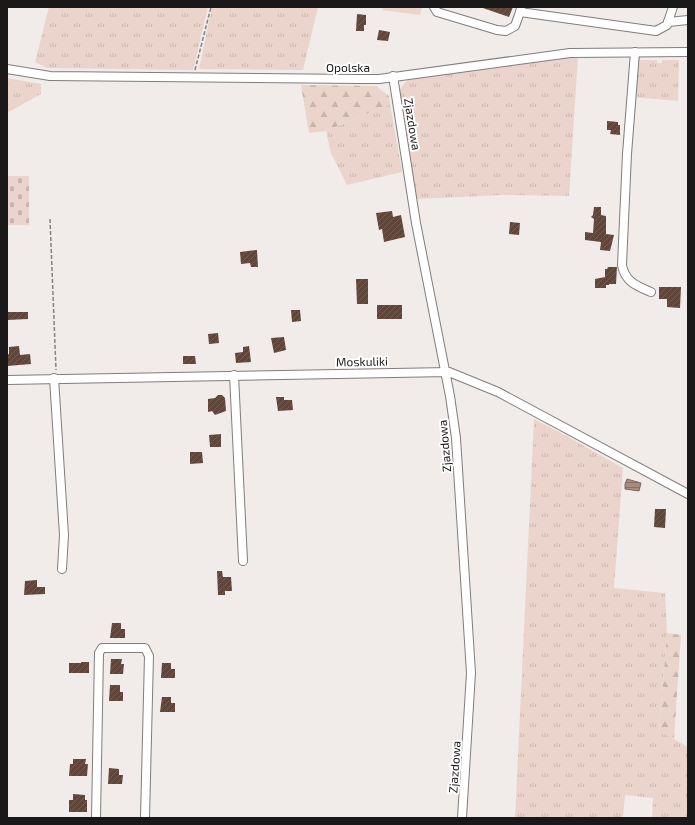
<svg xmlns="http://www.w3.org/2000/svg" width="695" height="825" viewBox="0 0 695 825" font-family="'Exo 2',sans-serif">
	<defs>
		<pattern id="grass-tufts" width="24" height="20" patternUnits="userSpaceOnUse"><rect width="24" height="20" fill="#ebd4cb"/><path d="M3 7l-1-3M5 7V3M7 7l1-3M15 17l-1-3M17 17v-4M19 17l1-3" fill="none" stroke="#c9b5ae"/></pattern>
		<pattern id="forest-firs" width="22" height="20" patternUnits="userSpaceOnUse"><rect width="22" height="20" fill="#ebd4cb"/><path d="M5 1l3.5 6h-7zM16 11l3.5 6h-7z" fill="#c9b5ae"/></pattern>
		<pattern id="cemetery-stones" width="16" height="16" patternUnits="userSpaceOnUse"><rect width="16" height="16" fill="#ebd4cb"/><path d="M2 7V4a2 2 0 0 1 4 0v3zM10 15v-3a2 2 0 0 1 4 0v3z" fill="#c9b5ae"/></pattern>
		<pattern id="water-rules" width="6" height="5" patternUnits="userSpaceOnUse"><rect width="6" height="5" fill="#a88a7e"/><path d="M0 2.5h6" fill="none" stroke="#887066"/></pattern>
		<pattern id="building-hatch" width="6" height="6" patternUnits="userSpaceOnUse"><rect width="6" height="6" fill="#60453b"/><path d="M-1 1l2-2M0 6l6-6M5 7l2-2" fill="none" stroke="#725c54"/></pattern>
	</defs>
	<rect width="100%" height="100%" fill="#f1ecea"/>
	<g fill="url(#grass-tufts)">
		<path d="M49,7H208L193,70L47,68L35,62Z"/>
		<path d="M212,7H318L303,70L199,69Z"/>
		<path d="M383,7H422L420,15L382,10Z"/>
		<path d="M578,56L569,196L503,195L416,199L400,98V89L409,78Z"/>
		<path d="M635,56H640V60H657V63H662V60H679L678,101L632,97Z"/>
		<path d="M7,78L41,84V94L7,113Z"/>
		<path d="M390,104L402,172L347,185L331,153L326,131Z"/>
		<path d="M534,419L563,434L623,468L614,588L665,593L667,633L659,730L688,747V818H652L653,798L625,795L623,818H515Z"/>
	</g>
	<g fill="url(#forest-firs)">
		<path d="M301,85L376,86L389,96L390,104L326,131L309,133Z"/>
		<path d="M667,633L681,635L674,739L659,731Z"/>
	</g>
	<rect fill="url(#cemetery-stones)" x="7" y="176" width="22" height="49"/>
	<path fill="url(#water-rules)" stroke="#7d685f" d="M627,479L641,483L639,491L625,489V484Z"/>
	<g fill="url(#building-hatch)">
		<path d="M480,7H513L509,17Z"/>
		<path d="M357,14L366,15V25H364V31H356Z"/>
		<path d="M379,30L390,32L388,41L377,40Z"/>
		<path d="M607,121L618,122V125H620V135L610,134L611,130H607Z"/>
		<path d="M594,207H601V215L606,216V234L614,235L610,251L600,250L601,242L585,240V232L593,233L594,219L591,217L593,215Z"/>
		<path d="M392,211L393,217L401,215L405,237L384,242L382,229L379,230L376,213Z"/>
		<path d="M510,222L520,223L519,235L509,234Z"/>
		<path d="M257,250L258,267H251L250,263L241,264L240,252Z"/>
		<path d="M608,267H617L616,284H609V285H606V288H595V279L605,277V269H607Z"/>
		<path d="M356,279H368V304H357Z"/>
		<path d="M659,287H681L680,308L667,307V299H659Z"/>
		<rect x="377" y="305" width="25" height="14"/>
		<path d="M291,310H300L301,321L292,322Z"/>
		<path d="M7,312H28V319L7,320Z"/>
		<path d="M218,333L219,343L209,344L208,334Z"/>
		<path d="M284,337L286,350L274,353L271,338Z"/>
		<path d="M19,346L20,355L30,354L31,364L7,366V355L9,354V347Z"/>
		<path d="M249,346L251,362L236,363L235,353L243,352V347Z"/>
		<path d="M183,356H195L196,364H183Z"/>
		<path d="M218,395H222L225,398L226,411L215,415L212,411L208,412V399L215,398Z"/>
		<path d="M276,397H284V400H292L293,410L278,411Z"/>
		<path d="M221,434V447H210L209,435Z"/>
		<path d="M190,452H202L203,463L190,464Z"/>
		<path d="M655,509H666L665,528L654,527Z"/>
		<path d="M217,571H222L223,577H231L232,591H225V595H218Z"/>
		<path d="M37,580V587H45V594L24,595L25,581Z"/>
		<path d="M112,623H121V629H125V638H110Z"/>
		<path d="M111,659H122L121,664H124L123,674H110Z"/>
		<path d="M81,662H89V673H69V663H81Z"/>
		<path d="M162,663H171V669H175V678H161Z"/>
		<path d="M110,685H120V692H123V701H109Z"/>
		<path d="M162,697H171V703H175V712H160Z"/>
		<path d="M73,759H86L85,764H88L87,776H69L70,764H73Z"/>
		<path d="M109,768L119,769V775H123L122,784H108Z"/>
		<path d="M73,794L85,795V800H87V812H69V800H73Z"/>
	</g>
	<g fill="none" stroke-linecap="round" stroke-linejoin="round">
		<defs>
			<g id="minor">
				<path d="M434,7L437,12L497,30L506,31L515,26L520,12"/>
				<path d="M521,7L520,12L656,31L667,25L673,7"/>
				<path d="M668,22L688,20"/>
				<path d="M635,52L627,154L622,265C625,282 637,286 651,292"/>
				<path d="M7,69L50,76L360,79H379L570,53L688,52"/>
				<path d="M393,76L416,223L450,396L456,438L471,673L462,818"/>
				<path d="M234,375L243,561"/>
				<path d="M54,378L64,535L62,569"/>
				<path d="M7,380L449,372L498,392L688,494"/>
				<path d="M96,818L99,653L102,648H145L149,656L145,818"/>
			</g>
		</defs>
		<use href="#minor" stroke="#817d7c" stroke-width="10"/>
		<g stroke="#868281" stroke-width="1.5" stroke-dasharray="4 2" stroke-linecap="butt">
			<path d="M195,70L211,7"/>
			<path d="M50,219L56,370"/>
		</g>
		<use href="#minor" stroke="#fff" stroke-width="8"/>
	</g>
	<g text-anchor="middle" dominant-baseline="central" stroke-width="4" stroke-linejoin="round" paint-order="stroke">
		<g font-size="12" fill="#1a1818" stroke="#fff">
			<text x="348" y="67">Opolska</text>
			<text transform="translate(413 124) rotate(81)">Zjazdowa</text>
			<text transform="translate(362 361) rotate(-1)">Moskuliki</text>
			<text transform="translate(444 446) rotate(-95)">Zjazdowa</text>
			<text transform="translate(454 767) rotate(-86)">Zjazdowa</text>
		</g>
	</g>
	<rect width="695" height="825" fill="none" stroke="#1a1818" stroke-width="16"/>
</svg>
